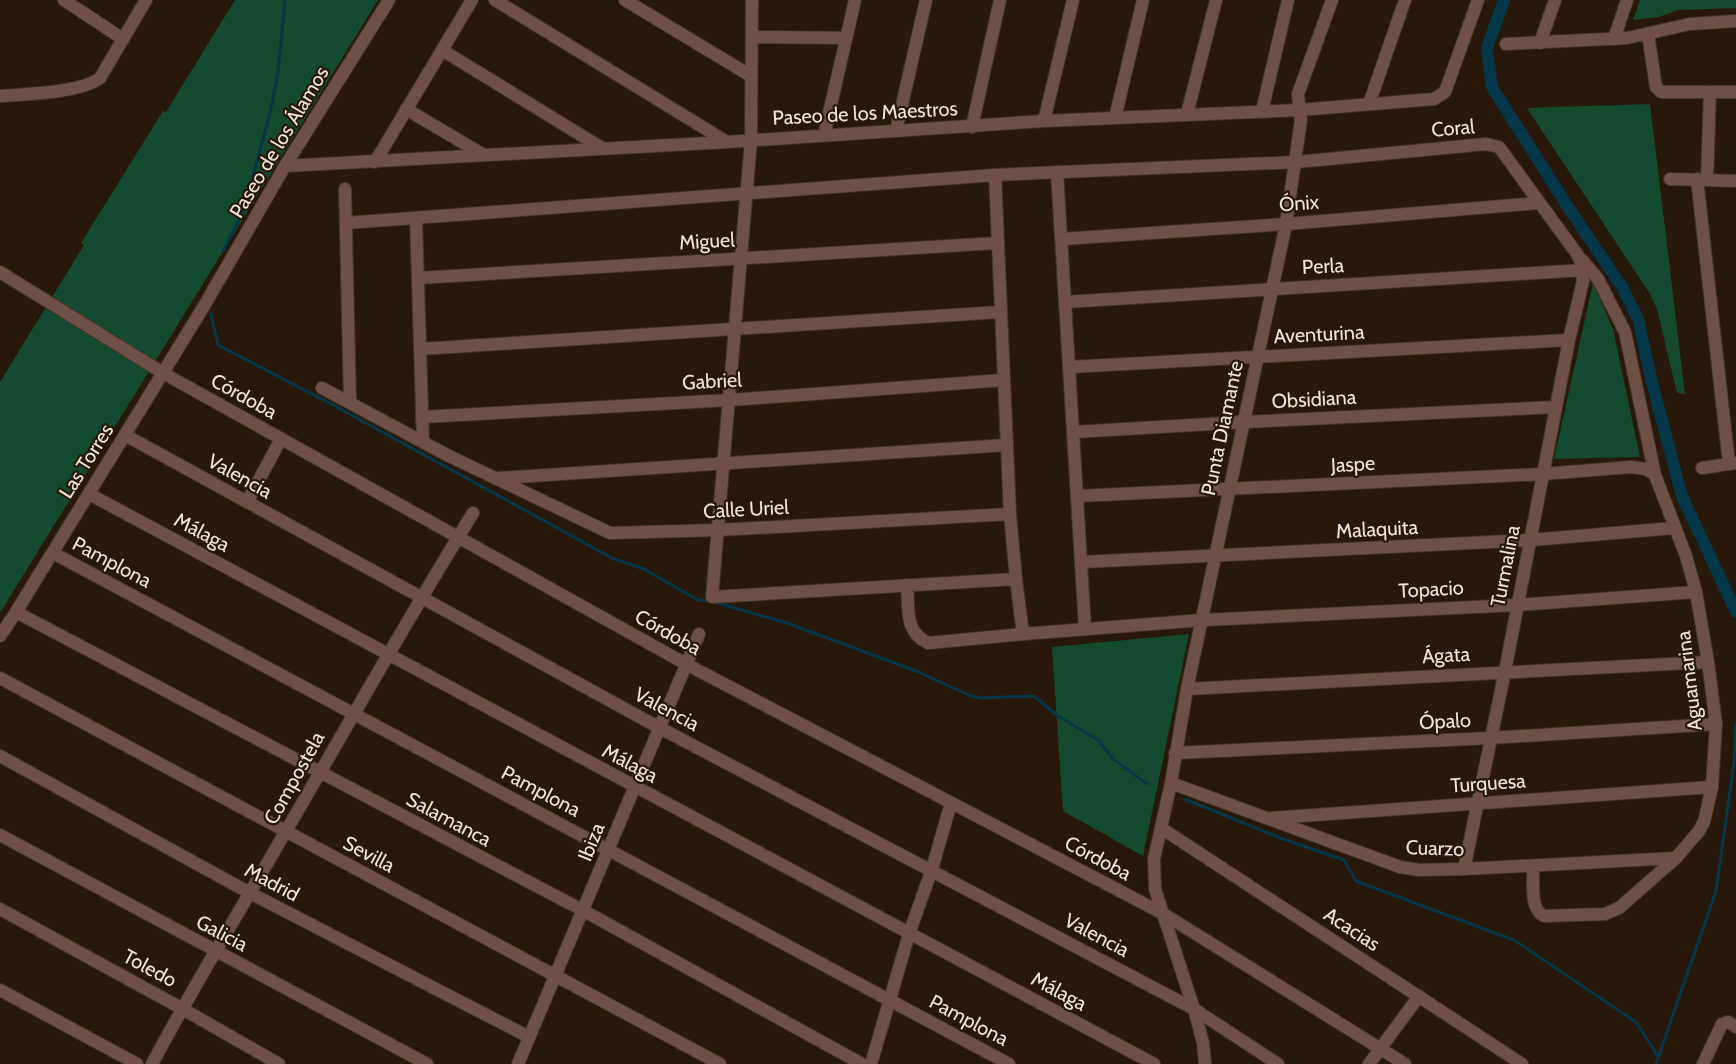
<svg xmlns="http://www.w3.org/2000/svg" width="1736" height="1064" viewBox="0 0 1736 1064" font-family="Cabin,sans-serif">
	<rect width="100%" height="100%" fill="#281809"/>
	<g fill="#144a2e">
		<path d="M235,0H378L0,613V382L84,245L81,243L163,111L166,112Z"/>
		<path d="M1640,0H1736V8L1678,10L1659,17L1633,20Z"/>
		<path d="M1650,104L1685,394L1677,393L1657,309L1650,294L1527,108Z"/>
		<path d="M1593,283L1613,329L1640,457L1554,459Z"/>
		<path d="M1189,634L1143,856L1063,811L1052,647Z"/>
	</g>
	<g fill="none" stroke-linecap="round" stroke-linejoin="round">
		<g stroke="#05374b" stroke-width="3">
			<path d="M223,251L244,210L270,113L278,73L285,0"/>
			<path d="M211,314L218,345L335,406L612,558L644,569L698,600L711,601L787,623L916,671L971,696L981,698L1034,696L1058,716L1098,740L1113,759L1147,784"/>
			<path d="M1185,799L1283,839L1344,860L1356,881L1514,940L1636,1022L1658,1056"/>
			<path d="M1656,1064L1716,891L1734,763L1736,724"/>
		</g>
		<path stroke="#05374b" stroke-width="12" d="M1504,0L1487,48L1492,87L1566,204L1622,287L1638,319L1653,387L1682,496L1736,612"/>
		<defs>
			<g id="minor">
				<path d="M64,0L123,39"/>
				<path d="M495,0L727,142"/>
				<path d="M625,0L751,76"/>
				<path d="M752,0L751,140L712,597L1016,579L1023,634L1203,620L1517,605L1696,592"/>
				<path d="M1648,34L1656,87L1661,92H1736"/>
				<path d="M752,37L846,38"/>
				<path d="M1614,39L1627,0"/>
				<path d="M1540,43L1555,0"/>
				<path d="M1506,44L1627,38L1690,24L1736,21"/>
				<path d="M442,50L602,148"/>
				<path d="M0,96C26,94 80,93 100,78L146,0"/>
				<path d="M1369,104L1405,0"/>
				<path d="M406,109L482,154"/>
				<path d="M1262,111L1288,0"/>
				<path d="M1187,114L1216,0"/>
				<path d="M1115,118L1143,0"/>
				<path d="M1044,121L1073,0"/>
				<path d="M972,127L1000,0"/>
				<path d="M896,131L926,0"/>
				<path d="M824,135L855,0"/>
				<path d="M375,162L472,0"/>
				<path d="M285,166L727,142L1044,121L1299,110L1434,99L1445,92L1478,0"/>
				<path d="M1057,172L1085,628"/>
				<path d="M995,175L1010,514L1016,579"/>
				<path d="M1670,179L1736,181"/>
				<path d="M1697,179L1729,464"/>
				<path d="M1707,180L1710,92"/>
				<path d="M345,189L350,402"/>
				<path d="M416,218L423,442"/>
				<path d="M346,223L995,175L1297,162L1486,144L1499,147L1577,254L1581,262L1583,281L1569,340L1505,671L1464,869"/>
				<path d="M1062,239L1286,224L1538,203"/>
				<path d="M1582,260L1598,279L1625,332L1655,475"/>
				<path d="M0,272L163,373L686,664L1162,913L1405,1064"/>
				<path d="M419,278L997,243"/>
				<path d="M1065,302L1583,270"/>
				<path d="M420,349L1000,312"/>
				<path d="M1070,367L1569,340"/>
				<path d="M322,388L447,455L610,533L719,530L1010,514"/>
				<path d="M422,417L730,400L1004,380"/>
				<path d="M1074,432L1244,422L1556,407"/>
				<path d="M125,435L658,727L1194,1009L1278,1064"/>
				<path d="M1702,468L1736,463"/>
				<path d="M499,478L1007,445"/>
				<path d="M89,494L1154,1064"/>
				<path d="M1078,496L1543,474L1631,467L1646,469L1655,475L1686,556L1696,592L1708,662L1716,724L1712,787L1704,822L1699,831L1676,858L1619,908L1605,914L1544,916C1529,909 1534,881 1533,866"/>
				<path d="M247,502L281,439"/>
				<path d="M53,553L1009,1064"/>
				<path d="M1082,562L1531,540L1674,528"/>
				<path d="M907,585C909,608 904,632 928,643L1023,634"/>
				<path d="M16,612L584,911L862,1064"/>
				<path d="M0,636L16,612L204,306L285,166L389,0"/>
				<path d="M0,678L720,1064"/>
				<path d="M1187,689L1708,662"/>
				<path d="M1175,753L1490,738L1716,724"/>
				<path d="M0,756L250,893L529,1037"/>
				<path d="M1171,783L1400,867L1419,870L1464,869L1676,858"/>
				<path d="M1272,818L1712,787"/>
				<path d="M1161,828L1522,1064"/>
				<path d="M0,835L427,1064"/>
				<path d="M0,909L181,1008L279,1064"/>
				<path d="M0,990L137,1064"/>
				<path d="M152,1064C194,985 241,909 286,831C348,725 408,618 473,513"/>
				<path d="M518,1064C579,921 638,777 699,634"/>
				<path d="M871,1064L909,934L932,869L951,803"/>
				<path d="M1205,1064L1203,1043L1194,1009L1155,889L1154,859L1171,783L1187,689L1286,224L1301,120L1298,94L1332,0"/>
				<path d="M1369,1064L1419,996"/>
				<path d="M1703,1064L1722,1024L1728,1022L1736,1027"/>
			</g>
		</defs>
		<use href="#minor" stroke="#443526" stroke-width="14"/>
		<use href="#minor" stroke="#6f5046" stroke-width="12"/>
	</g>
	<g text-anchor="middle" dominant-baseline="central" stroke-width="4.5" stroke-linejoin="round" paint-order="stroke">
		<g font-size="20" fill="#f0e4da" stroke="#281809">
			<text transform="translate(865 113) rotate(-3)">Paseo de los Maestros</text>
			<text transform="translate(1453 128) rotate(-5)">Coral</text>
			<text transform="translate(279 142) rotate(-59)">Paseo de los Álamos</text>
			<text transform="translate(1299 203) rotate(-4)">Ónix</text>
			<text transform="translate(707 241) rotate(-3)">Miguel</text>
			<text transform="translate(1323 266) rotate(-3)">Perla</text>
			<text transform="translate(1319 334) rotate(-3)">Aventurina</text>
			<text transform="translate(712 381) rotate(-3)">Gabriel</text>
			<text transform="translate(244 396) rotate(29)">Córdoba</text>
			<text transform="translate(1314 399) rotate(-3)">Obsidiana</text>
			<text transform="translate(1222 428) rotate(-78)">Punta Diamante</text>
			<text transform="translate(86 461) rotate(-58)">Las Torres</text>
			<text transform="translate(1353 464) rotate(-3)">Jaspe</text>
			<text transform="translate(240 476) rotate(29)">Valencia</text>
			<text transform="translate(746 509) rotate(-3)">Calle Uriel</text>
			<text transform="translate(1377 529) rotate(-3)">Malaquita</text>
			<text transform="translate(202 532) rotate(28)">Málaga</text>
			<text transform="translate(112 562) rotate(28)">Pamplona</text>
			<text transform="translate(1505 566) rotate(-79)">Turmalina</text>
			<text transform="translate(1431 589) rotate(-3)">Topacio</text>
			<text transform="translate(668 632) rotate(29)">Córdoba</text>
			<text transform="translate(1446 655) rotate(-3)">Ágata</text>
			<text transform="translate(1689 681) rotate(-97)">Aguamarina</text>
			<text transform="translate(667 709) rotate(28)">Valencia</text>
			<text transform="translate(1445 721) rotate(-3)">Ópalo</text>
			<text transform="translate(630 763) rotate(28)">Málaga</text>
			<text transform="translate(294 778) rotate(-61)">Compostela</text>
			<text transform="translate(1488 783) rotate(-4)">Turquesa</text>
			<text transform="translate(541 791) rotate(28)">Pamplona</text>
			<text transform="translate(449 819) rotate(28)">Salamanca</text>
			<text transform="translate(591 842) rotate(-68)">Ibiza</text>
			<text transform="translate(1435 848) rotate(2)">Cuarzo</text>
			<text transform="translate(369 854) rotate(28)">Sevilla</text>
			<text transform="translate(1098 858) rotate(28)">Córdoba</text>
			<text transform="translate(272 882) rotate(28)">Madrid</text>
			<text transform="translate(1352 929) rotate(33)">Acacias</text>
			<text transform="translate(222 933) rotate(28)">Galicia</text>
			<text transform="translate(1097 935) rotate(28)">Valencia</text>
			<text transform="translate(150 968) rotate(28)">Toledo</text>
			<text transform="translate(1059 991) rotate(28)">Málaga</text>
			<text transform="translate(969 1020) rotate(28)">Pamplona</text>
		</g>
	</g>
</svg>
